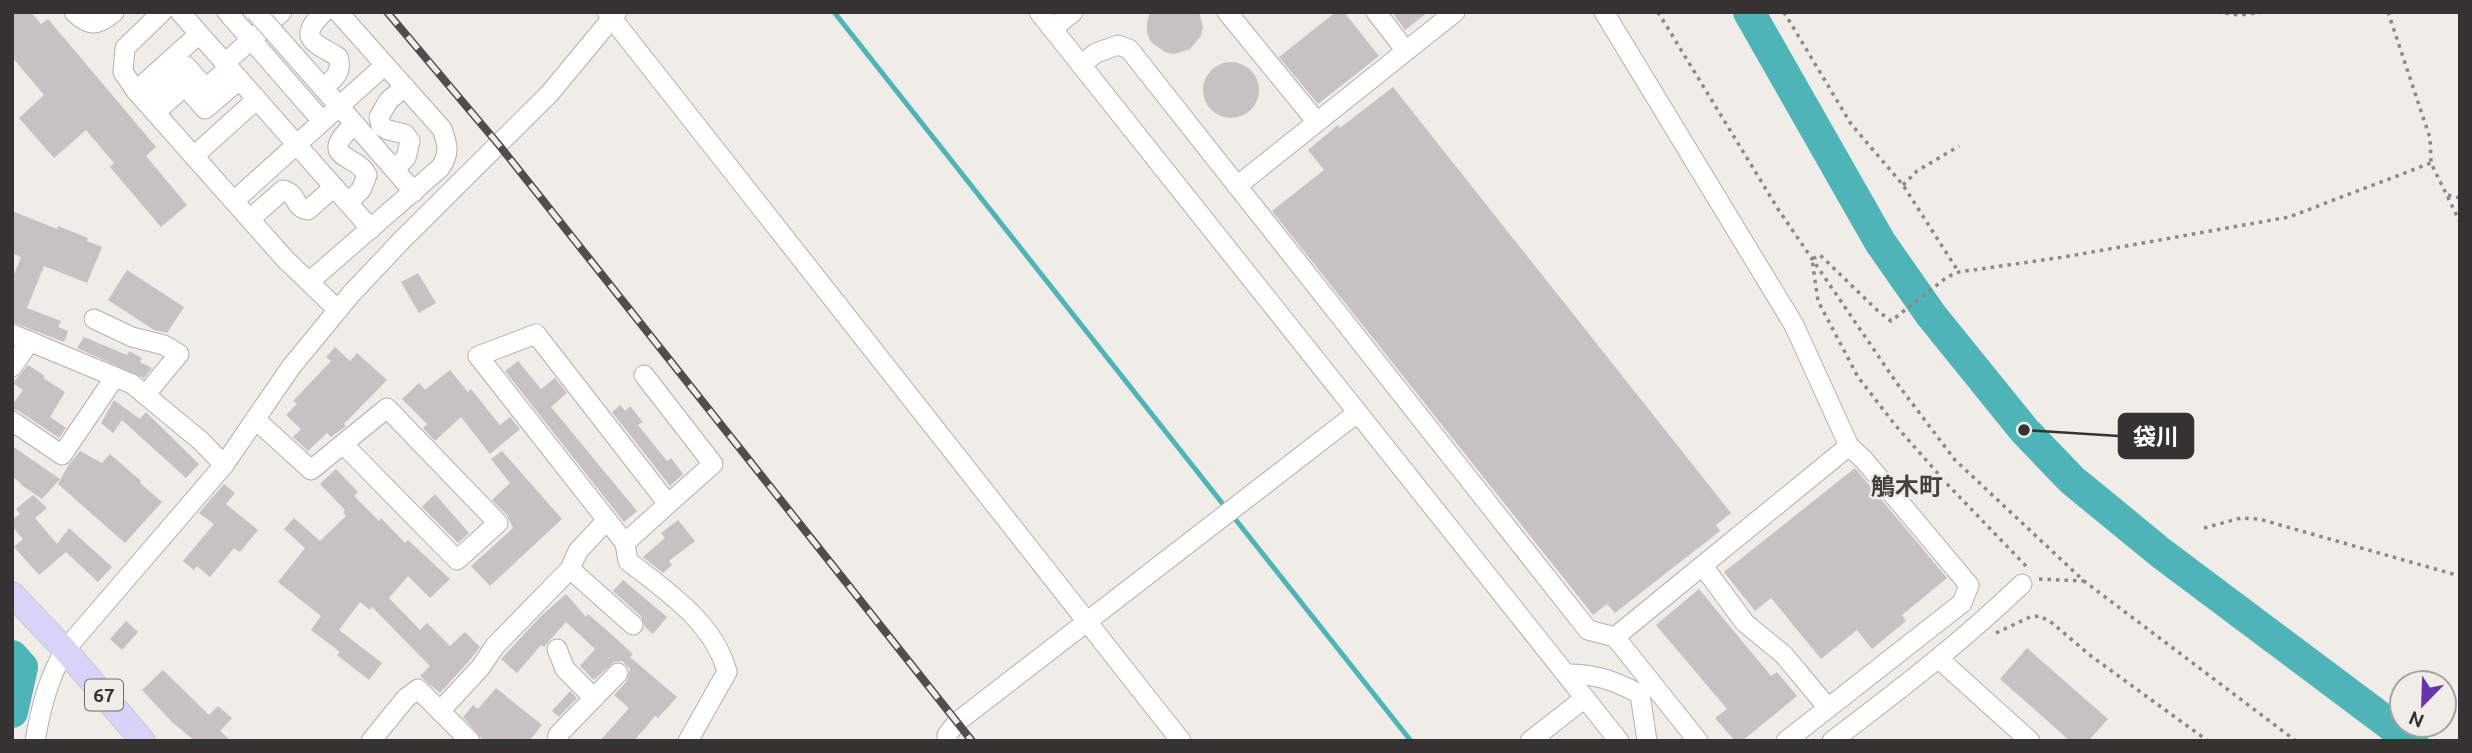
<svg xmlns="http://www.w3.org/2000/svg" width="2472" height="753" viewBox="0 0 2472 753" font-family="Ubuntu,'Noto Sans JP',sans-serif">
	<rect width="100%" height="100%" fill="#f0ede8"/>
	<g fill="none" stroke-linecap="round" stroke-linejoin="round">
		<g stroke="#4eb4b8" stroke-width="5">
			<path d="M834,12L1226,508"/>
			<path d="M1232,515L1411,741"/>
		</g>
		<g stroke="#4eb4b8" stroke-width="32">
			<path d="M1749,12L1880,242L1931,315L2024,430L2072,480L2161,553L2412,741"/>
			<path d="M12,656L22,667L12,712"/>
		</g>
	</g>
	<g fill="#c7c1c3">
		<path d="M12,12H31L41,24L48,19L156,147L146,156L187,205L161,227L110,167L114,163L86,130L54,158L19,118L44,95L12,57Z"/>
		<path d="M1150,12H1199L1203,27L1201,36L1190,49L1174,54L1165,52L1151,42L1147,33V23Z"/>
		<path d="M1336,12H1344L1379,56L1318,104L1279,57Z"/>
		<path d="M1392,12H1428L1405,30Z"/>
		<circle cx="1231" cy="90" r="28"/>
		<path d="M1393,87L1731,513L1716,525L1720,531L1615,613L1607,604L1593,615L1272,211L1324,170L1308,150L1338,125L1340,128Z"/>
		<path d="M12,211L57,229L58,226L88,238L87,241L102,247L87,283L44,266L27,308L61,321L58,327L68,331L64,342L12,322V279L21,257L12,253Z"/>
		<path d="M127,270L184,307L167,333L154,330L108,300Z"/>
		<path d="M418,273L436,303L419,313L401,282Z"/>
		<path d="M84,337L127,355L129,351L142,358L140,362L152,368L144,378L77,348Z"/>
		<path d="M335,347L350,361L357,353L387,380L344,424L346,426L331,437L327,433L308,451L293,437L301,429L286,415L297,404L293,401L331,361L326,357Z"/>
		<path d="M518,361L541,389L555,378L567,393L551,407L637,511L624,522L505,371Z"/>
		<path d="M28,365L45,376L43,378L65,392L50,417L66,428L59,438L19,411L12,409V405L23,390L13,383Z"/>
		<path d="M450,370L468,392L471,389L500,425L510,417L520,429L490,454L461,417L435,441L423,428L427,424L402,399L419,383L425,390Z"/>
		<path d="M114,400L140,419L146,412L199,464L186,478L122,420L113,433L101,423Z"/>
		<path d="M620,405L625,411L630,406L643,422L638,425L667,461L671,458L683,474L670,486L612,412Z"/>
		<path d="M12,446L60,479L42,499L20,484L21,483L14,478L12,481Z"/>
		<path d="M80,451L102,463L110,454L141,481L140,483L162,502L125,543L58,484L68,466Z"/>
		<path d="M502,451L562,519L490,586L471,566L513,528L507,515L492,500L510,483L491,459Z"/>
		<path d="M1855,468L1947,578L1902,615L1906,621L1872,649L1857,630L1821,659L1771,598L1755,611L1724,572Z"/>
		<path d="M336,469L358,492L354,496L379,521L381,518L405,543L408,540L450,579L430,598L408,576L389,598L420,630L427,623L450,646L465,632L480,647L470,660L440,693L420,676L430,666L372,607L370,610L360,602L339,630L382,663L369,680L337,655L340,652L311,630L321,616L278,582L305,548L284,529L294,518L320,541L346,516L343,512L345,510L320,484Z"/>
		<path d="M224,484L235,493L226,504L258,530L240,552L234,548L210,577L197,566L194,570L183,561L214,524L199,513Z"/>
		<path d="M435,494L469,533L458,543L422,507Z"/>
		<path d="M33,495L47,508L35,518L57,544L69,528L112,567L98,582L66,552L39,575L14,547L23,539L12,526V520L20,514L16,509Z"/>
		<path d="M678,520L695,541L669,561L672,565L663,573L643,557L665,538L661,533Z"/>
		<path d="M623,580L667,617L653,634L645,627L641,616L613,591Z"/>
		<path d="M1699,589L1771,676L1777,672L1797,696L1742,741H1735L1715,718L1727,709L1656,625Z"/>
		<path d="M566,594L586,617L588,614L610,633L633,654L630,657L677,697L658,718L655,716L634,741H600L629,708L614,695L627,681L630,669L622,661L614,662L594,680L580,666L595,649L566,622L544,647L541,645L517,673L501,659L540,617Z"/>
		<path d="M126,621L138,632L122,650L110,639Z"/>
		<path d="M2027,648L2108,719L2088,741H2070L2000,679Z"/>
		<path d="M163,670L209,715L218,706L232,718L220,731L231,741H195L172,722L142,690Z"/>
		<path d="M496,688L542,725L529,741H484L463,717L473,705L478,709Z"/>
		<path d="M570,691L577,698L559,717L552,711Z"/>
	</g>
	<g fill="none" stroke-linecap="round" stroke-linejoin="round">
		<defs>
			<g id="minor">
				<path d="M74,12C89,27 98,26 114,12"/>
				<path d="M162,12L125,48L123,72L136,91L286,260L338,310"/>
				<path d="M180,12L371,229"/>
				<path d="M227,12L322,121"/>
				<path d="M607,12L1181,741"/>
				<path d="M1039,12L1619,741"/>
				<path d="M1227,12L1316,121"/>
				<path d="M1376,12L1406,51"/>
				<path d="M1604,12L1794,325L1849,446L1864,460L1969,585L1962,603L1786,741"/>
				<path d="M1052,29L1073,12"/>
				<path d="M225,63L282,12"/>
				<path d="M1081,65L1096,53L1118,45L1129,49L1588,630L1615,637"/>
				<path d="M317,81L414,192"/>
				<path d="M323,88C334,79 343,72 338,57C314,42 296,39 324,12"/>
				<path d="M136,91L199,34"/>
				<path d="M146,102L186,66L206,88L229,68"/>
				<path d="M156,112L185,86L205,109L239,80"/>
				<path d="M194,156L257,99"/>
				<path d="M394,169L406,158L410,141L405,134L388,130L381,126L379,117L389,100L405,87"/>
				<path d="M1237,186L1455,12"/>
				<path d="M234,201L385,65"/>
				<path d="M348,202L361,190L367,175C356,153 315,159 355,124"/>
				<path d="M250,219L283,190C298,193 293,208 308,210L334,187"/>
				<path d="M309,282L440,168C450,154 448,145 442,129L338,12"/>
				<path d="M94,319L132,337L164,345L179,354L146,394"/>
				<path d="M12,334L132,384L201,441L224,465"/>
				<path d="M12,367L30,341"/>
				<path d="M644,375L713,464L668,504"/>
				<path d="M255,419L311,470L387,408L498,523L457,560L343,444"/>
				<path d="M12,421L62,455L115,377"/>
				<path d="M625,543L668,504L536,334L478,356L625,543L628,561C666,591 714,622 727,672L688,741"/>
				<path d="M1703,566L1745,623L1784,655L1828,708"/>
				<path d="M570,569L633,625"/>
				<path d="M557,649L565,669L594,698"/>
				<path d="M1939,659L2030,741"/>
				<path d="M1566,674C1597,674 1612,680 1640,694"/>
				<path d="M1640,694L1647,741"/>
				<path d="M440,711L480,668L495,646L570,569L578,551L607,520"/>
				<path d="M35,741C41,707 48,679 65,650L224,465L291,367L351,294L402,240L550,93L617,12"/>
				<path d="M371,741L406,698L418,689L470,741"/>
				<path d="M557,741L558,735L618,673"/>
				<path d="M947,741V735L957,722L1357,413"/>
				<path d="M1530,741L1585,698"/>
				<path d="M1698,741L1615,637L1849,446"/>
				<path d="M1832,741C1898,691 1963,641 2022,584"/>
			</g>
			<path id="major" d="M12,594L65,650L143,741"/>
		</defs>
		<use href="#minor" stroke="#b3b0ab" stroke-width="21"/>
		<use href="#major" stroke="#cacac9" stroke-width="26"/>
		<g stroke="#8b8985" stroke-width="3.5" stroke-dasharray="3.5 5" stroke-linecap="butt">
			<path d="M1658,12L1778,209L1896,382L1955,460L2084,581L2296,741"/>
			<path d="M1784,12L1851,124L1903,185L1958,271"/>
			<path d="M2217,12L2239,15L2264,12"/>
			<path d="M2388,12L2430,138L2431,163L2460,222"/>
			<path d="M1903,185L1917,171L1959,146"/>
			<path d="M2448,195L2460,198"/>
			<path d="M2204,528L2241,518L2259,519L2460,576"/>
			<path d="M2026,566L1949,486L1896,426L1858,377L1818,301L1812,259L1820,255L1878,311L1891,321L1947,277L1959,272L2064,257L2289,217L2431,163"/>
			<path d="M2039,579L2084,581"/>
			<path d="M1996,633L2030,617L2040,616L2052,623L2091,656L2208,741"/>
		</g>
		<use href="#minor" stroke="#fff" stroke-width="19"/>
		<use href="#major" stroke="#dad3f9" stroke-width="24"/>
		<defs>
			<path id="rail" d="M387,12L499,145L972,741"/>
		</defs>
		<use href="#rail" stroke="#4f4e4c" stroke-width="8"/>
		<use href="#rail" stroke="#f0ede8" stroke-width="5" stroke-dasharray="16" stroke-linecap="butt"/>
		<defs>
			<path id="minor-bridge" d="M256,12L317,81"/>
		</defs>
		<use href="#minor-bridge" stroke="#b3b0ab" stroke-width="21" stroke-linecap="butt"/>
		<use href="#minor-bridge" stroke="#fff" stroke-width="19"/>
	</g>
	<g text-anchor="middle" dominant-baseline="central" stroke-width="5" stroke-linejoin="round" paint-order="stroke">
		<rect fill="#f0ede8" stroke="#6c6b68" stroke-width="2" x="85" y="679.5" width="38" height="31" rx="5"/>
		<g font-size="19" font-weight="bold" fill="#343331">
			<text x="104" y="695">67</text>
		</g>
		<g font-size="24" font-weight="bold" fill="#44423e" stroke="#f0ede8">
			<text x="1907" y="486">鵤木町</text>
		</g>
	</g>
	<path fill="none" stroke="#343331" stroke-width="2.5" d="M2024 430L2119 436"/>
	<circle fill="#343331" stroke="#f0ede8" stroke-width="2.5" cx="2024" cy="430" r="7"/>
	<rect fill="#343331" stroke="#343331" stroke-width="2.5" x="2119" y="414" width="74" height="44" rx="7"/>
	<g font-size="23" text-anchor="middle" font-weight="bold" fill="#fff">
		<text x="2156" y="445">袋川</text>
	</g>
	<rect width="2472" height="753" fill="none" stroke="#343331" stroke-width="28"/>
	<g transform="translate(2423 704) rotate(203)"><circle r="33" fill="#f0ede8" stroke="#a5a39f" stroke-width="2"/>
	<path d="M0-5L12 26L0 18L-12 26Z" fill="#6934ab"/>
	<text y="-10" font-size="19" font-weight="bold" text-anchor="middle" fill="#343331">N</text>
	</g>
</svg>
